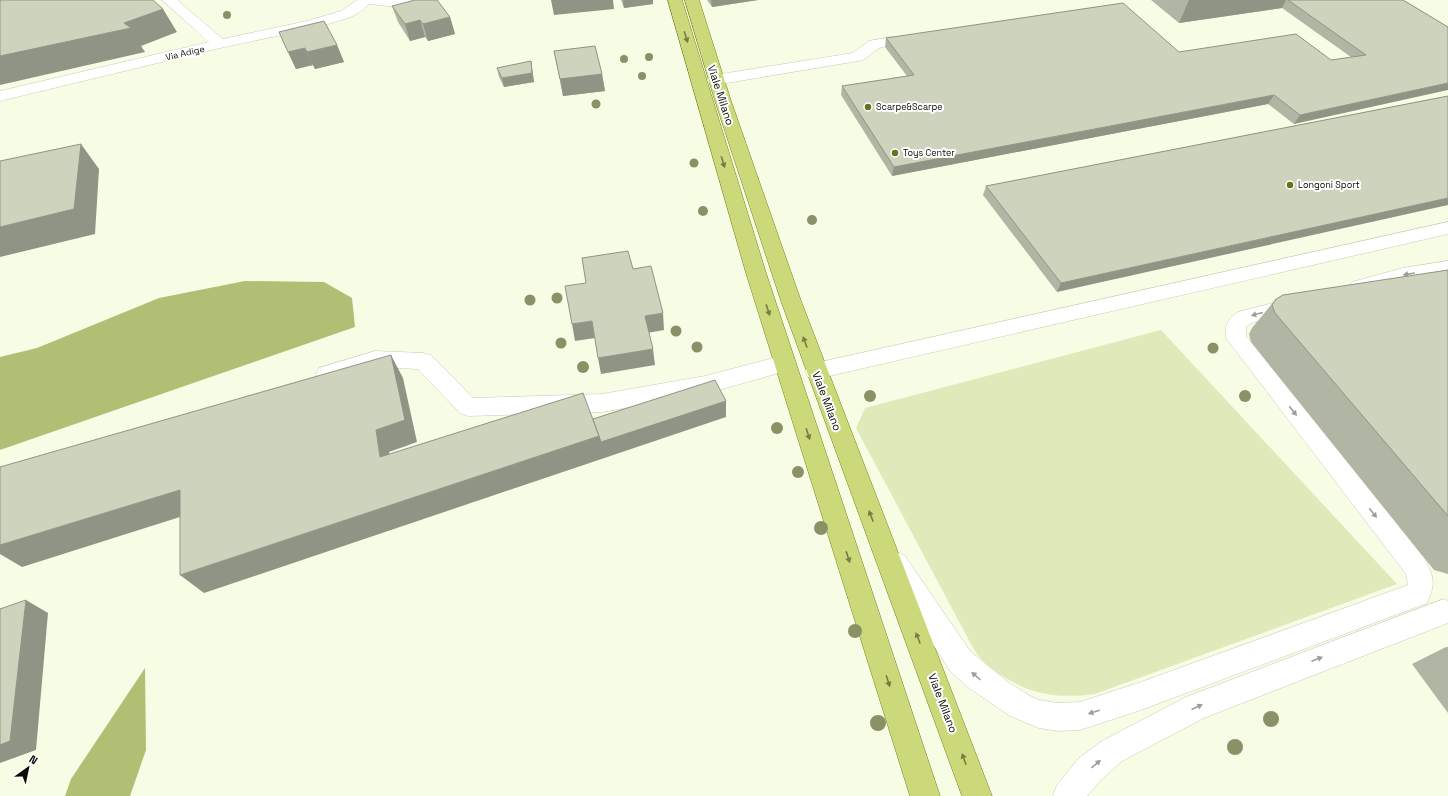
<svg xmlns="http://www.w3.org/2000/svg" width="1448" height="796" viewBox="0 0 1448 796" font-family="'Space Grotesk',sans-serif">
	<rect width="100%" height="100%" fill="#f7fce5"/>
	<path fill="#dfe9ba" d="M1161,330L1397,584L1095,694C1052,700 1020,692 986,664C980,659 975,651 971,644L856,428L865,408Z"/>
	<g fill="#b1bf75">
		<path d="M245,281L324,282L352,298L355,327L0,450V357L37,348L159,298Z"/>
		<path d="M145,668L146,750L130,796H65L71,779Z"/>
	</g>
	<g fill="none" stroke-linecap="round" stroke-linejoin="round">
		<defs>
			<g id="minor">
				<path d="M162,0H177L223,39L307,21L341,11L357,0H420L418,3L398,7L369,4L360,12L351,17L315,28L220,48L0,101V91L209,42Z"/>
				<path d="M891,37L896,38L898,41L896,44L879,48L863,60L858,61L715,85L710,83L707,80L710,77L715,75L853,53L869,41Z"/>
				<path d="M1448,222V234L816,379L808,377L805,371L808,365L816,363Z"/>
				<path d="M1448,261V275L1403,282L1359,294L1352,292L1349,287L1352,282L1403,268Z"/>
				<path d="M1293,298L1300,300L1303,305L1300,310L1251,323L1246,327V336L1424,558C1434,577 1436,583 1427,603L1141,710L1080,730L1058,731L1039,728L1010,716L969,688L950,671L887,572L883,564L887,556L896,552L905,556L970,651L1009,683L1030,696L1039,700L1058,703L1080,702L1141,682L1408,585L1406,574L1226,338C1224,327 1228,318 1238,312Z"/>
				<path d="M375,351L423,353L431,355L473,398L602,394L705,376L785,355L793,357L796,363L793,369L705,394L602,412L468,416L460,413L418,369L375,367L327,382L319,380L316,374L319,368Z"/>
				<path d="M1444,599L1448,601V623L1204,718L1122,761L1101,780L1087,796H1053L1057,785L1079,758L1102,741L1186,697Z"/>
			</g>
			<g id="major">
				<path d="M668,0H682L766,273L940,796H910L746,273Z"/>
				<path d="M685,0H699L731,101L801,301L992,796H962L781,301L715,101Z"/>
			</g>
		</defs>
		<use href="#minor" stroke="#c7ccb6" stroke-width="1"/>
		<use href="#major" stroke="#728018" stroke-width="1"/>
		<use href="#minor" fill="#fff" fill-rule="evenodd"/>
		<use href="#major" fill="#cbd97a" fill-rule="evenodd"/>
	</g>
	<g fill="#8a9167">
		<circle cx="227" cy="15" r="4"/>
		<circle cx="649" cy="57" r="4"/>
		<circle cx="624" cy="59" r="4"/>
		<circle cx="642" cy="76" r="4"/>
		<circle cx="596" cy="104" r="4.5"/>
		<circle cx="694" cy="163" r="4.5"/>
		<circle cx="703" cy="211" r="5"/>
		<circle cx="812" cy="220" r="5"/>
		<circle cx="557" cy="298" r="5.5"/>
		<circle cx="530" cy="300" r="5.5"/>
		<circle cx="676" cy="331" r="5.5"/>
		<circle cx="561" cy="343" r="5.5"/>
		<circle cx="697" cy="347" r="5.5"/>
		<circle cx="1213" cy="348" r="5.5"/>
		<circle cx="583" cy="367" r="6"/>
		<circle cx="870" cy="396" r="6"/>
		<circle cx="1245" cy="396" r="6"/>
		<circle cx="777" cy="428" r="6"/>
		<circle cx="798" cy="472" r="6"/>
		<circle cx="821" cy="528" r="7"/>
		<circle cx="855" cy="631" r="7"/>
		<circle cx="1271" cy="719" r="8"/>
		<circle cx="878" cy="723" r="8"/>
		<circle cx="1235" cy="747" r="8"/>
	</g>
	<g fill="#b1b5a3">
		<path d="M621,0H653V4L624,8Z"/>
		<path d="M707,0H758L712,7Z"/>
		<path d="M1151,0H1403L1448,27L1294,124L1268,104L892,176L841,95L842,86L907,76L885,47L886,38L1331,60L1351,57L1282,8L1179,23Z"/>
		<path d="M392,6L450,17L455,34L428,41L425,37L410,41L398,22Z"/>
		<path d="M337,45L344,62L315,69L313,65L296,69L288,52Z"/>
		<path d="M554,51L602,74L605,91L563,96Z"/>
		<path d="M531,61L534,82L504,87L499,77L497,68Z"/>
		<path d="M1448,96L1057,292L983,195L986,186Z"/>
		<path d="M1448,270V574L1434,570L1251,342L1249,334L1252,328L1276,299Z"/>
		<path d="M1446,647H1448V713L1412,664Z"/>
	</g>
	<g fill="#909484">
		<path d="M551,0H613L614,9L554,15Z"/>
		<path d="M623,0H653V4L624,8Z"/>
		<path d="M711,0H758L712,7Z"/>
		<path d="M1189,0H1286L1282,8L1179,23Z"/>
		<path d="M163,9L177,32L141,46L145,52L0,85V56L124,23Z"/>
		<path d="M450,17L455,34L428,41L423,24Z"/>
		<path d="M420,20L425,37L410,41L405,24Z"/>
		<path d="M337,45L344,62L315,69L307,52Z"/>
		<path d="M305,48L313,65L296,69L288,52Z"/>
		<path d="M531,61L534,82L504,87L502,78Z"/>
		<path d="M602,74L605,91L563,96L560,79Z"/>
		<path d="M1448,83V90L1294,124L1300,115Z"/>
		<path d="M1274,95L1268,104L892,176L894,167Z"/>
		<path d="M81,144L99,169L95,234L0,257V227Z"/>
		<path d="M1448,198V205L1057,292L1061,283Z"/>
		<path d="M663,313L664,330L647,333L645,316Z"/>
		<path d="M592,321L595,338L575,341L572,324Z"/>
		<path d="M653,349L655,365L601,374L598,358Z"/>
		<path d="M391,355L403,378L417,442L389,452L394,478L380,457L376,430Z"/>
		<path d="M726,401V417L204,593L180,575L599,436Z"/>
		<path d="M180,490L202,510L22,567L0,554V545Z"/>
		<path d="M26,600L48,613L36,750L0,763V745Z"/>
	</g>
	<g fill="#ced3bd" stroke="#909484">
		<path d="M0,0H153L163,9L124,23L131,28L0,56Z"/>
		<path d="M415,0H437L450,17L423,24L420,20L405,24L392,6Z"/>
		<path d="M1288,0H1403L1448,27V83L1300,115L1274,95L894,167L842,86L914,75L886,38L1123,3L1179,52L1296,34L1331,60L1366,55Z"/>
		<path d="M324,21L337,45L307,52L305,48L288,52L279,32Z"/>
		<path d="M595,46L602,74L560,79L554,51Z"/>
		<path d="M531,61L532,73L502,78L497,68Z"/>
		<path d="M1448,96V198L1061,283L986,186Z"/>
		<path d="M81,144L74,209L0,227V161Z"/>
		<path d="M628,251L633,269L651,266L663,313L645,316L653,349L598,358L592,321L572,324L565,286L586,283L582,258Z"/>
		<path d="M1448,270V516L1275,313L1272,305L1276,299L1283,295Z"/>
		<path d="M391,355L405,420L376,430L380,457L583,393L599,436L180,575V490L0,545V467Z"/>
		<path d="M715,380L726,401L601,442L599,436L593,419Z"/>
		<path d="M26,600L10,741L0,745V609Z"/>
	</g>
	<defs><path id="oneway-solid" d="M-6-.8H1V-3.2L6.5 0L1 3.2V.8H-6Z"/></defs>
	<g fill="#757d45">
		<use href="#oneway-solid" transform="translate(686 37) rotate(73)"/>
		<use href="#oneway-solid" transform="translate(723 162) rotate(73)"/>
		<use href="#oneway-solid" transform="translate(768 310) rotate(72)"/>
		<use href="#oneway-solid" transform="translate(805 342) rotate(-110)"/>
		<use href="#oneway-solid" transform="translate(808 434) rotate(72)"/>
		<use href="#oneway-solid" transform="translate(871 516) rotate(-111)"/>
		<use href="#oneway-solid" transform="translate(848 557) rotate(72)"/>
		<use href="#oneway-solid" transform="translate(918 638) rotate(-111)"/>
		<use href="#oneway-solid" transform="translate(888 681) rotate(72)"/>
		<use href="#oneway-solid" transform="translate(964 759) rotate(-110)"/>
	</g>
	<g fill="#9d9e9b">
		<use href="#oneway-solid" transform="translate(1409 274) rotate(171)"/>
		<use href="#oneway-solid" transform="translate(1257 314) rotate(165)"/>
		<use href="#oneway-solid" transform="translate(1293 411) rotate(52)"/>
		<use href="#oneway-solid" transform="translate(1373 513) rotate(52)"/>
		<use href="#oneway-solid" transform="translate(1317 659) rotate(-21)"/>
		<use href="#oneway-solid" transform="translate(976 676) rotate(-138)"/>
		<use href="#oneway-solid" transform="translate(1197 707) rotate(-25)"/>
		<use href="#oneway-solid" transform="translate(1094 712) rotate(162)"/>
		<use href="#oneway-solid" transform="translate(1096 764) rotate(-40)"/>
	</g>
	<g fill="#66731e" stroke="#fff" stroke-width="1.5">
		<circle cx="868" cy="107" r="4"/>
		<circle cx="895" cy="153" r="4"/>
		<circle cx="1290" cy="185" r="4"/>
	</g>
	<g text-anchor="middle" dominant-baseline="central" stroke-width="4" stroke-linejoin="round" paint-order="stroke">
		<g font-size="9" fill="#0b0c05" stroke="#fff">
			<text transform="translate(185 53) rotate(-13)">Via Adige</text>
		</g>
		<g font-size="9" fill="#0b0c05" stroke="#fff" text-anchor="start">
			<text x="876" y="107">Scarpe&amp;Scarpe</text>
			<text x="903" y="153">Toys Center</text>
			<text x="1298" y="185">Longoni Sport</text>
		</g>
		<g font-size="11" fill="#0b0c05" stroke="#fff">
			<text transform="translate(721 95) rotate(72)">Viale Milano</text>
			<text transform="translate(827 401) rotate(69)">Viale Milano</text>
			<text transform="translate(943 703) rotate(69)">Viale Milano</text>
		</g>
	</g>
	<g transform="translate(28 768) rotate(33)" stroke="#ffffff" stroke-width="3" paint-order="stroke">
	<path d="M0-3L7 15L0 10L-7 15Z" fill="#0b0c05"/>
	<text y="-6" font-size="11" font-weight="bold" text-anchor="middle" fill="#0b0c05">N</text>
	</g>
</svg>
